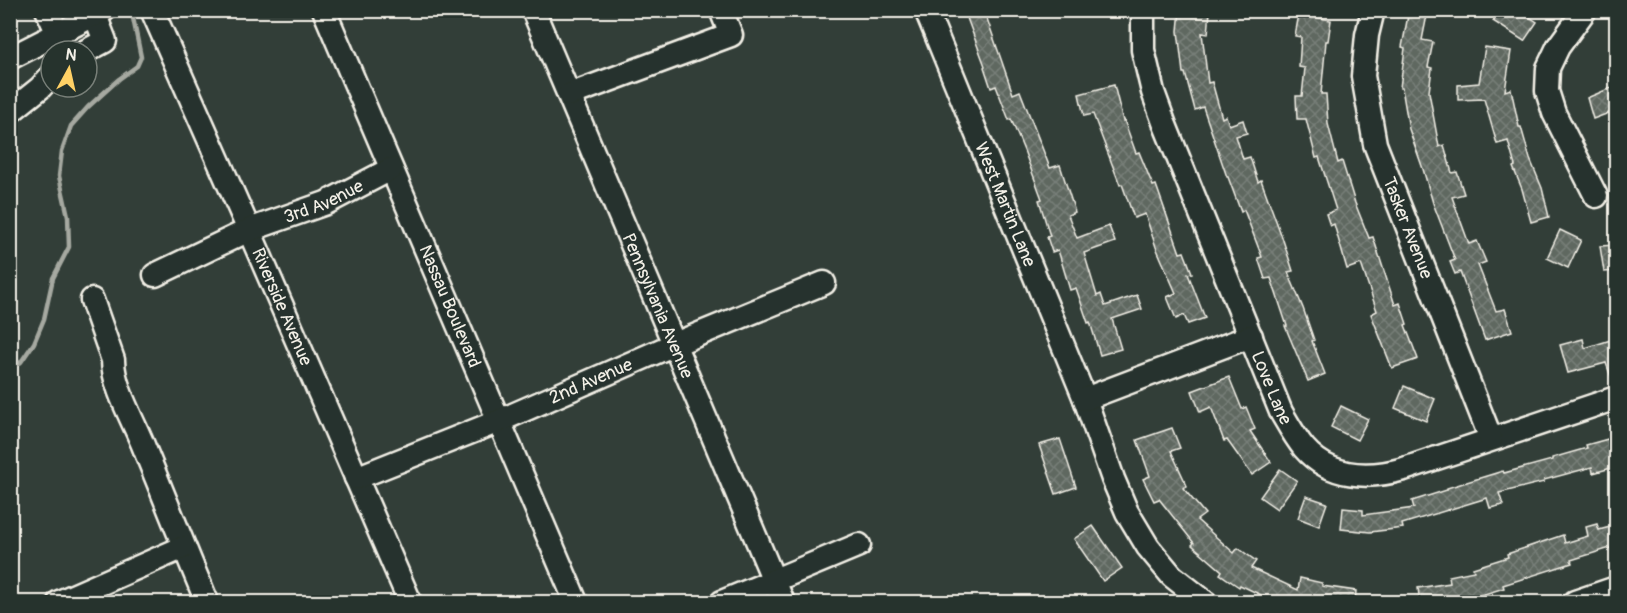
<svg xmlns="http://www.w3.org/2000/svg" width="1627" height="613" viewBox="0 0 1627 613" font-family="Pangolin,sans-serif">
	<defs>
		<pattern id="building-cross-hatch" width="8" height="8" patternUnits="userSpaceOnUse" patternTransform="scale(1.5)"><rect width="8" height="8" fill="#5f6861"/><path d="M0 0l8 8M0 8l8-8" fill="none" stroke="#777e78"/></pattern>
	</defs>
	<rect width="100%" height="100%" fill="#323e38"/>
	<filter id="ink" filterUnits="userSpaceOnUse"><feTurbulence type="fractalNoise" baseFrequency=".0167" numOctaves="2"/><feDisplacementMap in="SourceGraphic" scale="12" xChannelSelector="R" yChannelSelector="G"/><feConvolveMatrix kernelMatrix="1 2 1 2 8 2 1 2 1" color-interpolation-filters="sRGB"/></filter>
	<g filter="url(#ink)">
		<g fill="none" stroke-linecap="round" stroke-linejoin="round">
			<path stroke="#a6a9a1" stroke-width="4.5" d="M10,369L21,362L34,343L44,319L53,278L69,247L68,216L59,176L62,151L71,126L88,107L119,79L137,66L141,57L132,13"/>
		</g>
		<g fill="url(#building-cross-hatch)" stroke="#f4f1e8" stroke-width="1.5">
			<path d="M964,10H984L1013,94L1020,91L1050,168L1060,165L1075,212L1068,215L1077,238L1109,226L1115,242L1084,253L1097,296L1101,294L1105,306L1137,295L1142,309L1112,319L1121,349L1100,355L1090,322L1088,323L1076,288L1070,290L1058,250L1052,252L1047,237L1050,236L1039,200L1042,199L1025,153L1011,119L1009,120L996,86L991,88L984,67L985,66Z"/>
			<path d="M1180,10L1210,12L1208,34L1202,33L1208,83L1212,82L1222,118L1226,116L1229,125L1243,120L1247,133L1236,136L1243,159L1250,157L1258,182L1261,180L1282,237L1293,271L1288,272L1303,308L1314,340L1312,341L1325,374L1308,381L1285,326H1287L1271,278L1265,279L1258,258L1262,257L1244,210L1241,212L1228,177H1227L1203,107L1195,110L1185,73H1183L1178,31Z"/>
			<path d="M1409,10H1430L1426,20L1422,40L1433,42L1428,67L1432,68L1429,92L1439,147L1444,145L1452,173L1457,172L1464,194L1452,197L1469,244L1477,241L1486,262L1478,265L1496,311L1505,309L1512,331L1485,340L1460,272L1455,274L1450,262L1455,260L1433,203L1423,169L1409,129L1402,88H1400L1405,48L1402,47Z"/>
			<path d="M1500,10H1519L1537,22L1524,41L1493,21Z"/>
			<path d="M1299,14L1331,20L1328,41H1326L1321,94H1326L1328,124L1338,163L1342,161L1355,203L1369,238L1373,237L1395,305L1400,303L1407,324L1405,325L1418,359L1392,368L1371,314L1377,311L1361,264L1347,269L1334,224L1330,226L1326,214L1336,210L1319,157L1316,158L1306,119H1297L1296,96H1302L1305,68L1299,67L1301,37L1295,36Z"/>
			<path d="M1485,47L1511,51L1505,91L1511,89L1519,127H1521L1530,159L1542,188L1549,217L1531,222L1522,189L1513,167L1515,166L1508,141L1497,144L1484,99L1458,100V85L1479,83Z"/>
			<path d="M1114,85L1123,121L1124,120L1136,153L1139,152L1153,186L1156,185L1180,253L1184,252L1192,273L1188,274L1205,318L1188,324L1184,315L1176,319L1167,297L1176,293L1156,247L1145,214L1134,218L1122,184L1120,185L1093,114L1084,116L1079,94Z"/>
			<path d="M1613,87L1617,96V110L1593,119L1587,98Z"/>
			<path d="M1560,230L1581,240L1568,268L1547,258Z"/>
			<path d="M1617,245V271L1604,272L1600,246Z"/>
			<path d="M1617,338V385H1614L1606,363L1568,373L1560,345L1583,339L1585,348Z"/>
			<path d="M1229,377L1242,409L1246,407L1255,429L1250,431L1271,462L1252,475L1227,440L1224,441L1211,407L1200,412L1192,391Z"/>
			<path d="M1404,386L1435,399L1426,421L1395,408Z"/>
			<path d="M1341,406L1368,419L1357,440L1331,427Z"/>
			<path d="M1172,428L1180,448L1171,451L1187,486L1183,488L1205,514L1197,520L1234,553L1238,548L1256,561L1251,568L1298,590L1300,578L1322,583V586L1356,591L1355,603H1278L1240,585L1239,587L1220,574L1222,571L1192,545L1194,543L1159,499L1154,501L1143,479L1150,476L1137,440Z"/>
			<path d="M1060,439L1076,487L1056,494L1039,445Z"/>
			<path d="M1608,439L1615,467L1593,473L1592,467L1544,480V482L1499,493L1503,505L1490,508L1487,498L1402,524L1403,528L1370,532L1341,529L1343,508L1363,510V515L1414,508L1412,501L1447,490V488L1503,471L1504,473L1552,460V458L1587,448L1586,445Z"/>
			<path d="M1280,469L1297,481L1277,509L1260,497Z"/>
			<path d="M1306,496L1327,503L1319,526L1298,518Z"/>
			<path d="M1597,524L1599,530L1617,525V546L1571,560L1572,563L1503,585L1504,588L1462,601L1420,603L1418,588L1450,583L1449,576L1474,571L1473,568L1508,557L1507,554L1563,535L1565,543L1588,536L1586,527Z"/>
			<path d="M1093,526L1122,568L1103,581L1074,539Z"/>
		</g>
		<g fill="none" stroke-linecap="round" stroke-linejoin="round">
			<defs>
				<g id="minor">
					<path d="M47,10L58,34"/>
					<path id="s1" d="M152,10L249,230L410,602"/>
					<path id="s2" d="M324,10L576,602"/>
					<path id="s3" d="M533,10L783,602"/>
					<path id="s4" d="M926,10L1085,399L1113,479L1127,512L1148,547L1172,576L1205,602"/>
					<path id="s5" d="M1143,10V50L1153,92L1165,125L1281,412C1288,424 1295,437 1304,448C1330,478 1368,479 1404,469L1616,398"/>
					<path id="s6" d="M1373,10L1367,35L1363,76L1375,144L1491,439"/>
					<path d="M1585,10L1558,47L1548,68L1547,91L1554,113L1596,196"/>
					<path d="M86,51L105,41L95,15"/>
					<path d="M10,58L104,10"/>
					<path d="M569,95L731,35L721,10"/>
					<path d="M10,112L40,88L51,76"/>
					<path id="s7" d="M155,275L249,230L326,203L391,169"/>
					<path d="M92,300L113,360C113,388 135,423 145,450C166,501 186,552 207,602"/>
					<path d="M1085,399L1251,336"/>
					<path id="s8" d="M356,478L499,421L675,344L824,283"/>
					<path d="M59,602L184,547"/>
					<path d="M722,602L859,545"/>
					<path d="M1575,602L1616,588"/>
				</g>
			</defs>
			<use href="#minor" stroke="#f4f1e8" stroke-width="27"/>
			<use href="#minor" stroke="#26332d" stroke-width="22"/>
		</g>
	</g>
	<g text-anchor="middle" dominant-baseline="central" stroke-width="4.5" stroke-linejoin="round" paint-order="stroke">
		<g font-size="18" fill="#f4f1e8" stroke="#26332d">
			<text stroke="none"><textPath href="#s7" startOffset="184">3rd Avenue</textPath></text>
			<text stroke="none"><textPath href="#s4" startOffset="210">West Martin Lane</textPath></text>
			<text stroke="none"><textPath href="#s6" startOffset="226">Tasker Avenue</textPath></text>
			<text stroke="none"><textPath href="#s1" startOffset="324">Riverside Avenue</textPath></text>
			<text stroke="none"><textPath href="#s2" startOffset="322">Nassau Boulevard</textPath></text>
			<text stroke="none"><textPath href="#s3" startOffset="321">Pennsylvania Avenue</textPath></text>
			<text stroke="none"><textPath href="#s8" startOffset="254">2nd Avenue</textPath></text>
			<text stroke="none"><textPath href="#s5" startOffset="402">Love Lane</textPath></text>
		</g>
	</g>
	<rect width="1627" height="613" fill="none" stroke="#26332d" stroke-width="36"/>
	<rect x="18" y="18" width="1591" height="577" fill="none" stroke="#f4f1e8" stroke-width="2" filter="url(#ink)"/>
	<g transform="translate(69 69) rotate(8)"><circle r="28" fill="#26332d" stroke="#787f78" stroke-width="1.5"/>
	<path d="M0-4.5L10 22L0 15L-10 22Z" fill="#ffd166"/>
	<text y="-9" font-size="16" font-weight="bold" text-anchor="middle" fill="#f4f1e8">N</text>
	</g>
</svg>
